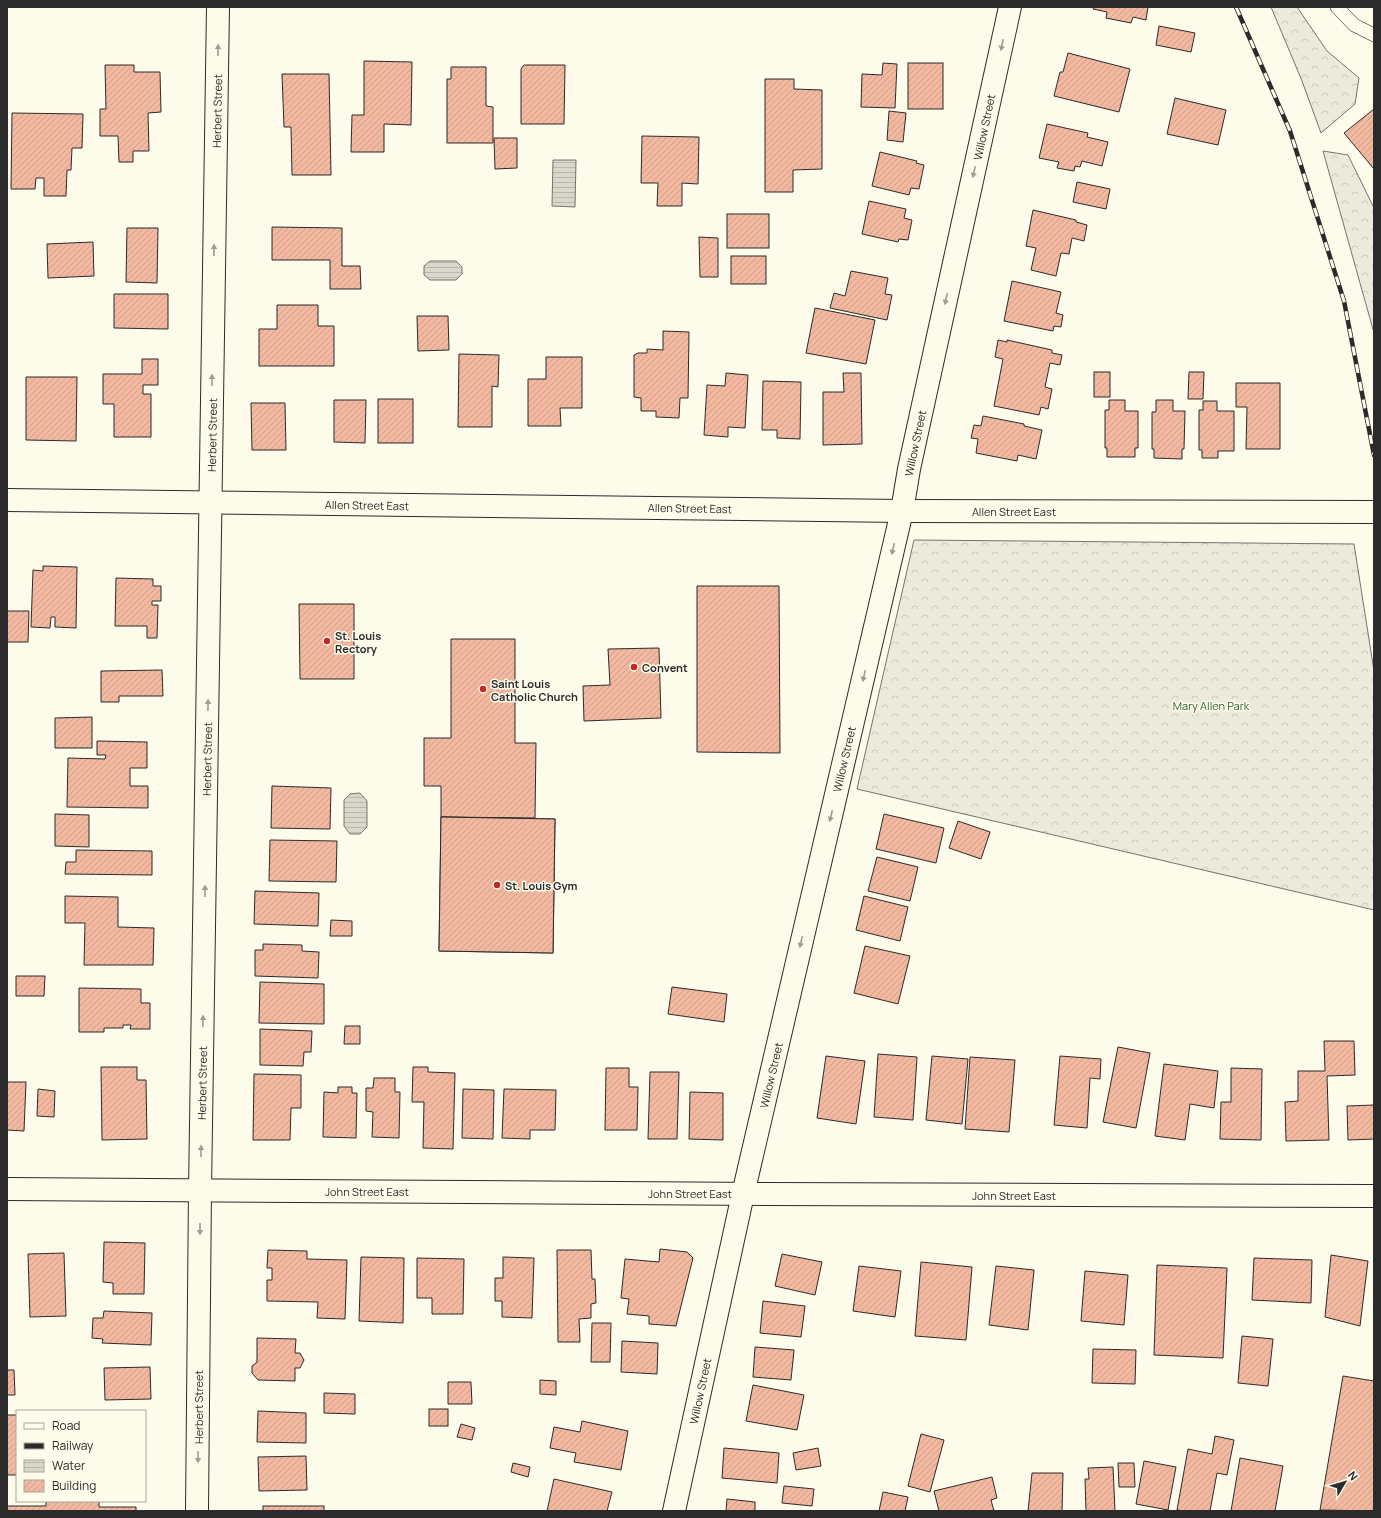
<svg xmlns="http://www.w3.org/2000/svg" width="1381" height="1518" viewBox="0 0 1381 1518" font-family="Manrope,sans-serif">
	<defs>
		<pattern id="forest-crowns" width="20" height="18" patternUnits="userSpaceOnUse"><rect width="20" height="18" fill="#ecebdb"/><path d="M2 6a3 3 0 1 1 6 0M12 15a3 3 0 1 1 6 0" fill="none" stroke="#cbcabc"/></pattern>
		<pattern id="water-rules" width="6" height="5" patternUnits="userSpaceOnUse"><rect width="6" height="5" fill="#d8d7c9"/><path d="M0 2.5h6" fill="none" stroke="#bab9ad"/></pattern>
		<pattern id="building-hatch" width="6" height="6" patternUnits="userSpaceOnUse"><rect width="6" height="6" fill="#f2b8a0"/><path d="M-1 1l2-2M0 6l6-6M5 7l2-2" fill="none" stroke="#d09e8a"/></pattern>
	</defs>
	<rect width="100%" height="100%" fill="#fdfbea"/>
	<g fill="url(#forest-crowns)" stroke="#74746e">
		<path d="M1271,7H1297L1327,51L1359,78L1355,104L1321,133L1302,81Z"/>
		<path d="M1323,151L1348,155L1374,208V333Z"/>
		<path d="M914,540L1354,544L1374,671V910L857,789Z"/>
	</g>
	<g fill="url(#water-rules)" stroke="#74746e">
		<path d="M553,160H576L575,207L552,206Z"/>
		<path d="M430,261H456L462,267V274L456,280H430L424,275V266Z"/>
		<path d="M360,793L367,801V827L360,834H350L344,826V800L350,794Z"/>
	</g>
	<g fill="url(#building-hatch)" stroke="#2b2b2b">
		<path d="M1094,7H1148L1146,20L1133,17L1131,23L1106,18L1107,12L1093,9Z"/>
		<path d="M1159,26L1195,33L1191,52L1156,45Z"/>
		<path d="M1068,53L1130,69L1119,112L1054,96L1060,72H1063Z"/>
		<path d="M364,61L412,62L411,125L384,124V152H351L352,115H364Z"/>
		<path d="M883,63L897,64L895,108L861,107L862,74L882,75Z"/>
		<rect x="908" y="63" width="35" height="46"/>
		<path d="M105,65H134V72H160L161,112L148,113L149,151H133V162H119L118,136H100V109H106Z"/>
		<path d="M524,65H565L564,124H521V69Z"/>
		<path d="M451,67H486V106L493,107V143H447V79H451Z"/>
		<path d="M282,74H329L331,175H292L291,127H284Z"/>
		<path d="M765,79H794V89L822,90V169L793,170V192H765Z"/>
		<path d="M1175,98L1226,110L1218,145L1167,134Z"/>
		<path d="M1374,109V169L1344,133Z"/>
		<path d="M889,111L906,113L903,142L887,140Z"/>
		<path d="M12,113L83,114L82,148H72L71,170H67L66,196H44V178H36L35,189H11Z"/>
		<path d="M1047,124L1088,133L1087,137L1108,142L1102,166L1082,161L1080,167L1075,166L1074,171L1057,168L1059,162L1039,158Z"/>
		<path d="M642,136L699,137L698,184L682,183V206H657L658,183H641Z"/>
		<path d="M494,138H517V168L495,169Z"/>
		<path d="M880,152L917,161L916,163L924,165L919,189L911,188L909,195L872,186Z"/>
		<path d="M1077,182L1110,189L1106,209L1073,202Z"/>
		<path d="M869,201L906,209L904,218L912,220L908,240L899,239L898,242L862,234Z"/>
		<path d="M1033,210L1076,220V222L1087,225L1084,241L1072,238L1069,254L1061,253L1056,276L1031,270L1036,248L1026,246Z"/>
		<rect x="727" y="214" width="42" height="34"/>
		<path d="M272,227L342,228V266H360L361,289H330V260H272Z"/>
		<path d="M127,228H158L157,283L126,282Z"/>
		<path d="M699,237L718,238V277H700Z"/>
		<path d="M93,242L94,276L48,278L47,244Z"/>
		<rect x="731" y="256" width="35" height="28"/>
		<path d="M851,271L888,278L885,294L892,295L887,320L830,308L834,293L845,296Z"/>
		<path d="M1012,281L1061,292L1056,313L1063,315L1061,327L1054,326L1053,331L1004,321Z"/>
		<path d="M114,294H168V329L114,328Z"/>
		<path d="M277,305H318V326H334V366H259V329H277Z"/>
		<path d="M815,308L875,320L866,364L806,353Z"/>
		<path d="M417,316H448L449,350L418,351Z"/>
		<path d="M663,331L689,332L688,398H680L679,418L656,417V411H641V398L634,397V355L638,353H647V349L663,350Z"/>
		<path d="M998,340L1007,342V340L1052,350V353L1062,355L1060,365L1050,363L1045,387L1052,389L1048,409L1041,407L1039,415L994,406L1003,359L995,357Z"/>
		<path d="M459,354L499,355L498,387L492,386V427H458Z"/>
		<path d="M546,357H582V408H560L561,426H528V379H546Z"/>
		<path d="M142,359H158V385H143V394H151V437H114V404H103V374H142Z"/>
		<rect x="1094" y="372" width="16" height="25"/>
		<path d="M1189,372H1204L1203,399H1188Z"/>
		<path d="M726,373L748,375L745,428L728,427V437L704,435L707,385L725,386Z"/>
		<path d="M843,373H861L862,444L823,445V392H844Z"/>
		<path d="M26,377H77L76,441L26,440Z"/>
		<path d="M763,381L801,382L800,439L777,438V430H762Z"/>
		<path d="M1236,383H1280V449H1246L1247,407H1236Z"/>
		<rect x="378" y="399" width="35" height="44"/>
		<path d="M334,400H366L365,443L334,442Z"/>
		<path d="M1109,400H1125V411H1138V448H1135V457H1107V448H1105V410H1109Z"/>
		<path d="M1156,400H1173V411H1185L1184,449H1182V459L1154,458V449H1152V412H1156Z"/>
		<path d="M1203,401H1217V411H1234V451H1218V458H1202V450H1199V410H1203Z"/>
		<path d="M251,403H285L286,450H252Z"/>
		<path d="M983,416L1024,424V426L1042,430L1036,459L1018,455L1017,461L976,453L978,439L971,438L974,425L981,426Z"/>
		<path d="M43,566L77,567L76,628L55,627V617H51L50,628L31,627L33,570L43,571Z"/>
		<path d="M116,578L153,579V586H161V601H152V605H158L157,638H147V626H115Z"/>
		<path d="M697,586H779L780,753L697,752Z"/>
		<path d="M299,604H354V679H300Z"/>
		<path d="M7,611H29L28,642H7Z"/>
		<path d="M451,639H515V743H536L535,818L441,817V786H424V738H451Z"/>
		<path d="M659,648L661,718L584,721L583,686L610,685L608,649Z"/>
		<path d="M162,670L163,696H119V702H101V671Z"/>
		<path d="M92,717V748H55V718Z"/>
		<path d="M97,741L147,742V768H130V786H148V808L67,807L68,758L105,759L106,755H97Z"/>
		<path d="M272,786L331,788L330,829L271,828Z"/>
		<path d="M55,814L89,815V847L55,846Z"/>
		<path d="M884,814L944,828L936,863L876,849Z"/>
		<path d="M441,817L555,819L553,953L439,951Z"/>
		<path d="M441,817L555,819L553,953L439,951Z"/>
		<path d="M958,821L990,832L981,859L949,848Z"/>
		<path d="M270,840L337,841L336,882L269,881Z"/>
		<path d="M76,850L152,851V875L65,874L66,862H76Z"/>
		<path d="M877,857L918,867L910,901L868,891Z"/>
		<path d="M255,891L319,893L318,926L254,924Z"/>
		<path d="M65,896L118,897V927L154,928L153,965H84L85,923H65Z"/>
		<path d="M864,896L908,907L900,941L856,930Z"/>
		<path d="M331,920L352,921V936H330Z"/>
		<path d="M263,944L302,945V951L319,952L318,978L255,976V950H263Z"/>
		<path d="M865,946L910,956L898,1004L854,993Z"/>
		<path d="M16,976H45L44,996H16Z"/>
		<path d="M260,982L324,984V1024L259,1023Z"/>
		<path d="M672,987L727,994L724,1022L668,1014Z"/>
		<path d="M79,988L141,989V1003H150V1029H130L131,1025H123V1028H104V1032H79Z"/>
		<path d="M345,1026H360V1044H344Z"/>
		<path d="M260,1029L312,1031L311,1052H304L303,1066L260,1065Z"/>
		<path d="M1324,1041H1354L1355,1075L1327,1076L1329,1140L1286,1141L1285,1102L1298,1101V1071H1325Z"/>
		<path d="M1118,1047L1150,1053L1136,1128L1103,1122Z"/>
		<path d="M878,1054L917,1057L913,1120L874,1117Z"/>
		<path d="M826,1056L865,1061L856,1124L817,1118Z"/>
		<path d="M932,1056L968,1059L962,1124L926,1120Z"/>
		<path d="M1060,1056L1101,1059L1100,1079L1090,1078L1087,1128L1054,1125Z"/>
		<path d="M970,1057L1015,1060L1009,1132L965,1129Z"/>
		<path d="M1164,1064L1218,1071L1214,1108L1190,1104L1185,1140L1155,1136Z"/>
		<path d="M101,1067H137V1080H146L147,1139L102,1140Z"/>
		<path d="M413,1067H428V1072L455,1073L453,1149L423,1148L424,1102H412Z"/>
		<path d="M606,1068H629V1087H638L637,1130H605Z"/>
		<path d="M1231,1068L1262,1069L1261,1140L1220,1139L1221,1102H1231Z"/>
		<path d="M650,1072H679L677,1139H648Z"/>
		<path d="M254,1074L301,1075V1108H291L290,1140H253Z"/>
		<path d="M374,1078H395V1092H400L399,1138L372,1137L373,1112L366,1111V1088H373Z"/>
		<path d="M7,1082H26L24,1131L7,1130Z"/>
		<path d="M338,1087H352V1093H357L356,1138L323,1137L324,1092L338,1093Z"/>
		<path d="M38,1089L55,1091L54,1117L37,1116Z"/>
		<path d="M463,1089L494,1090L493,1139L462,1138Z"/>
		<path d="M504,1089L556,1090L555,1130H530V1139L502,1138Z"/>
		<path d="M690,1092L723,1093V1140L689,1139Z"/>
		<path d="M1374,1105V1139L1348,1140L1347,1106Z"/>
		<path d="M104,1242L145,1243L144,1294H113V1283L103,1282Z"/>
		<path d="M660,1249L687,1252L693,1258L676,1326L649,1324V1316L627,1314L629,1299L621,1298L625,1259L659,1262Z"/>
		<path d="M268,1250L307,1251V1259L347,1260L345,1319L317,1318L318,1302L267,1301V1280H272V1268H267Z"/>
		<path d="M557,1250H591L592,1279H595L596,1303L591,1304V1318L579,1319L580,1342H558Z"/>
		<path d="M64,1253L66,1316L30,1317L28,1254Z"/>
		<path d="M782,1254L822,1262L815,1295L775,1286Z"/>
		<path d="M1331,1255L1368,1261L1360,1326L1325,1317Z"/>
		<path d="M361,1257L404,1258L403,1323L359,1321Z"/>
		<path d="M503,1257L534,1258L532,1318L502,1317V1301H495V1278H503Z"/>
		<path d="M417,1258L464,1259L463,1314H432V1298H417Z"/>
		<path d="M1254,1258L1312,1260L1311,1303L1252,1300Z"/>
		<path d="M921,1262L972,1267L966,1340L915,1336Z"/>
		<path d="M1157,1265L1227,1268L1223,1358L1154,1355Z"/>
		<path d="M859,1266L901,1271L895,1317L853,1311Z"/>
		<path d="M996,1266L1034,1270L1028,1330L989,1325Z"/>
		<path d="M1085,1271L1128,1275L1124,1325L1081,1321Z"/>
		<path d="M763,1301L805,1306L801,1337L760,1333Z"/>
		<path d="M104,1311L152,1313L151,1345L102,1343L103,1339L92,1338L93,1318H103Z"/>
		<path d="M592,1323H611L610,1362H591Z"/>
		<path d="M1242,1336L1273,1339L1268,1386L1238,1383Z"/>
		<path d="M257,1338L296,1339L295,1353H300L304,1360L300,1368H295V1381L258,1380L252,1373V1366L257,1362Z"/>
		<path d="M622,1341L658,1343L657,1374L621,1372Z"/>
		<path d="M755,1347L794,1350L791,1380L753,1377Z"/>
		<path d="M1093,1349L1136,1350L1135,1384L1092,1383Z"/>
		<path d="M150,1367L151,1399L105,1400L104,1368Z"/>
		<path d="M7,1370H14L15,1395H7Z"/>
		<path d="M1343,1376L1374,1381V1511L1320,1510Z"/>
		<path d="M540,1380L556,1381V1395L540,1394Z"/>
		<path d="M448,1382H471L472,1404H448Z"/>
		<path d="M753,1385L804,1395L797,1430L746,1421Z"/>
		<path d="M324,1393L355,1394V1414L324,1413Z"/>
		<rect x="429" y="1409" width="19" height="17"/>
		<path d="M258,1411L306,1413V1443L257,1442Z"/>
		<rect x="7" y="1415" width="10" height="60"/>
		<path d="M582,1421L628,1431L621,1470L574,1462L576,1453L550,1448L554,1427L580,1432Z"/>
		<path d="M461,1424L475,1428L472,1440L457,1437Z"/>
		<path d="M921,1434L944,1440L930,1492L908,1486Z"/>
		<path d="M1215,1436L1234,1440L1227,1475L1217,1473L1210,1511H1184L1177,1510L1188,1449L1212,1454Z"/>
		<path d="M724,1448L779,1453L777,1483L722,1478Z"/>
		<path d="M818,1448L821,1466L796,1470L793,1453Z"/>
		<path d="M306,1456L307,1490L259,1491L258,1457Z"/>
		<path d="M1240,1458L1283,1466L1275,1511H1231Z"/>
		<path d="M1144,1461L1176,1467L1168,1510L1136,1504Z"/>
		<path d="M513,1463L530,1467L528,1477L511,1472Z"/>
		<path d="M1118,1463H1134L1135,1487H1119Z"/>
		<path d="M1113,1467L1115,1511H1086L1085,1479H1089L1088,1468Z"/>
		<path d="M1032,1473H1063L1062,1511H1028Z"/>
		<path d="M992,1477L997,1498L991,1500L994,1511H939L934,1491Z"/>
		<path d="M554,1479L612,1492L607,1511H547Z"/>
		<path d="M784,1486L814,1489L812,1506L782,1503Z"/>
		<path d="M883,1492L908,1497L905,1511H879Z"/>
		<path d="M727,1499L755,1502V1511H726Z"/>
		<path d="M46,1501H99V1507H136V1511H7V1506H46Z"/>
		<rect x="263" y="1506" width="61" height="5"/>
	</g>
	<g fill="none" stroke-linecap="round" stroke-linejoin="round">
		<defs>
			<path id="lane" d="M1337,7L1354,25L1374,35"/>
			<g id="street">
				<path d="M7,500L902,511L1374,512"/>
				<path d="M7,1189L764,1194L1374,1196"/>
				<path d="M197,1511L200,1190L218,7"/>
				<path d="M674,1511L743,1194L902,511L909,469L1010,7"/>
			</g>
		</defs>
		<use href="#lane" stroke="#2b2b2b" stroke-width="14"/>
		<use href="#street" stroke="#2b2b2b" stroke-width="24"/>
		<use href="#lane" stroke="#fdfbea" stroke-width="13"/>
		<use href="#street" stroke="#fdfbea" stroke-width="22"/>
		<defs>
			<path id="rail" d="M1236,7L1290,131L1344,301L1374,455"/>
		</defs>
		<use href="#rail" stroke="#2b2b2b" stroke-width="4.5"/>
		<use href="#rail" stroke="#fdfbea" stroke-width="3" stroke-dasharray="9" stroke-linecap="butt"/>
	</g>
	<defs><path id="oneway-solid" d="M-6-.8H1V-3.2L6.5 0L1 3.2V.8H-6Z"/></defs>
	<g fill="#9e9d94">
		<use href="#oneway-solid" transform="translate(1002 45) rotate(102)"/>
		<use href="#oneway-solid" transform="translate(218 50) rotate(-89)"/>
		<use href="#oneway-solid" transform="translate(974 172) rotate(102)"/>
		<use href="#oneway-solid" transform="translate(214 250) rotate(-89)"/>
		<use href="#oneway-solid" transform="translate(946 299) rotate(102)"/>
		<use href="#oneway-solid" transform="translate(212 380) rotate(-89)"/>
		<use href="#oneway-solid" transform="translate(893 549) rotate(103)"/>
		<use href="#oneway-solid" transform="translate(864 676) rotate(103)"/>
		<use href="#oneway-solid" transform="translate(208 705) rotate(-89)"/>
		<use href="#oneway-solid" transform="translate(831 816) rotate(103)"/>
		<use href="#oneway-solid" transform="translate(205 891) rotate(-89)"/>
		<use href="#oneway-solid" transform="translate(801 942) rotate(103)"/>
		<use href="#oneway-solid" transform="translate(203 1021) rotate(-89)"/>
		<use href="#oneway-solid" transform="translate(201 1151) rotate(-89)"/>
		<use href="#oneway-solid" transform="translate(200 1229) rotate(90)"/>
		<use href="#oneway-solid" transform="translate(198 1457) rotate(90)"/>
	</g>
	<g fill="#c62828" stroke="#fdfbea" stroke-width="1.5">
		<circle cx="327" cy="641" r="4"/>
		<circle cx="634" cy="667" r="4"/>
		<circle cx="483" cy="689" r="4"/>
		<circle cx="497" cy="885" r="4"/>
	</g>
	<g text-anchor="middle" dominant-baseline="central" stroke-width="3" stroke-linejoin="round" paint-order="stroke">
		<g font-size="11" fill="#2b2b2b" stroke="#fdfbea">
			<text transform="translate(217 111) rotate(-89)">Herbert Street</text>
			<text transform="translate(984 127) rotate(-78)">Willow Street</text>
			<text transform="translate(212 435) rotate(-89)">Herbert Street</text>
			<text transform="translate(915 443) rotate(-78)">Willow Street</text>
			<text transform="translate(367 505) rotate(1)">Allen Street East</text>
			<text transform="translate(690 508) rotate(1)">Allen Street East</text>
			<text x="1014" y="511">Allen Street East</text>
			<text transform="translate(207 759) rotate(-89)">Herbert Street</text>
			<text transform="translate(844 759) rotate(-77)">Willow Street</text>
			<text transform="translate(771 1075) rotate(-77)">Willow Street</text>
			<text transform="translate(202 1083) rotate(-89)">Herbert Street</text>
			<text x="367" y="1191">John Street East</text>
			<text x="690" y="1193">John Street East</text>
			<text x="1014" y="1195">John Street East</text>
			<text transform="translate(700 1391) rotate(-78)">Willow Street</text>
			<text transform="translate(198 1407) rotate(-90)">Herbert Street</text>
		</g>
		<g font-size="11" font-weight="bold" fill="#2b2b2b" stroke="#fdfbea" text-anchor="start">
			<text x="335" y="635">St. Louis<tspan x="335" dy="13">Rectory</tspan></text>
			<text x="642" y="667">Convent</text>
			<text x="491" y="683">Saint Louis<tspan x="491" dy="13">Catholic Church</tspan></text>
			<text x="505" y="885">St. Louis Gym</text>
		</g>
		<g font-size="11" fill="#34623c" stroke="#fdfbea">
			<text x="1211" y="705">Mary Allen Park</text>
		</g>
	</g>
	<rect width="1381" height="1518" fill="none" stroke="#2b2b2b" stroke-width="16"/>
	<rect x="16" y="1410" width="130" height="92" fill="#fdfbea" stroke="#a9a89e"/>
	<rect x="24" y="1423" width="20" height="6" fill="#fdfbea" stroke="#a9a89e"/>
	<text x="52" y="1430" font-size="12" fill="#2b2b2b">Road</text>
	<rect x="24" y="1443" width="20" height="6" fill="#2b2b2b" stroke="#a9a89e"/>
	<text x="52" y="1450" font-size="12" fill="#2b2b2b">Railway</text>
	<rect x="24" y="1460" width="20" height="12" fill="url(#water-rules)" stroke="#a9a89e"/>
	<text x="52" y="1470" font-size="12" fill="#2b2b2b">Water</text>
	<rect x="24" y="1480" width="20" height="12" fill="url(#building-hatch)" stroke="#a9a89e"/>
	<text x="52" y="1490" font-size="12" fill="#2b2b2b">Building</text>
	<g transform="translate(1345 1482) rotate(52)" stroke="#fdfbea" stroke-width="3" paint-order="stroke">
	<path d="M0-3L7 15L0 10L-7 15Z" fill="#2b2b2b"/>
	<text y="-6" font-size="11" font-weight="bold" text-anchor="middle" fill="#2b2b2b">N</text>
	</g>
</svg>
